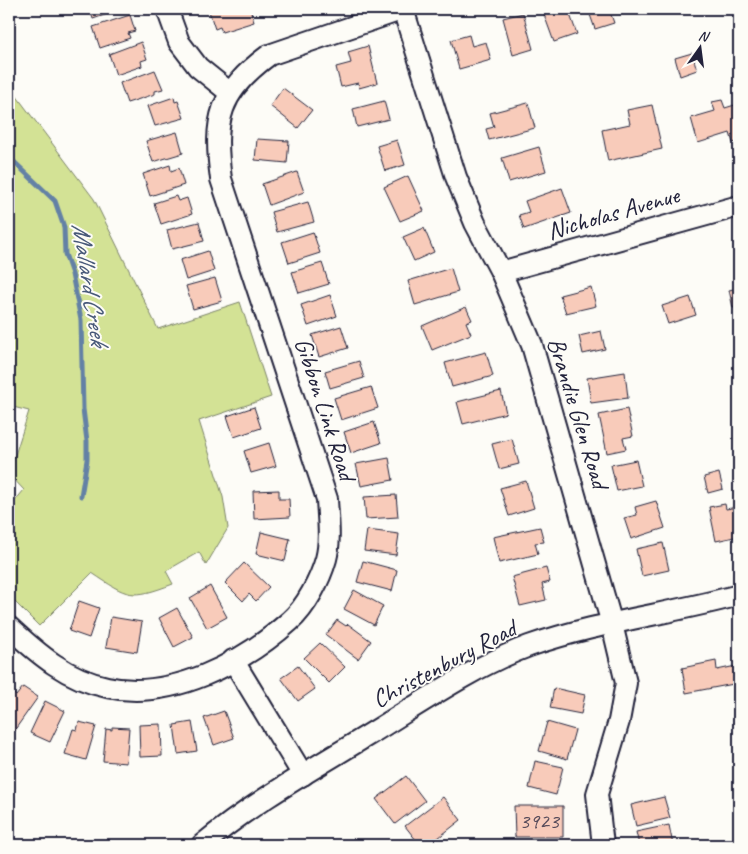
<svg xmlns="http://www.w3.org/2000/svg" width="748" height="854" viewBox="0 0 748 854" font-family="Caveat,sans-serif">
	<rect width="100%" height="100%" fill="#fdfcf7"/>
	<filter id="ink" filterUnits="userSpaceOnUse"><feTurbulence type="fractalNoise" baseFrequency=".02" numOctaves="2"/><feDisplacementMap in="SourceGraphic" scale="10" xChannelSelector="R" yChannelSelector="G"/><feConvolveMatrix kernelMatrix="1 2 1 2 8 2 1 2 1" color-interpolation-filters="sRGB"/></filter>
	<g filter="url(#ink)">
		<path fill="#d3e295" stroke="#7a8268" d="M9,86L94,199L158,329L240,302L271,397L199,421L223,497L228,528L206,565L199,552L166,571L173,584C131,600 128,597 92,573L39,626L9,596V508L24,490L9,474L29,411L9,406V308L13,307L9,291Z"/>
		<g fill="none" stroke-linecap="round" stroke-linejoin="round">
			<path stroke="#6481a5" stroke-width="5" d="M9,157L55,201L64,227L65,254L72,274L81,320L83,409L87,441V460L81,496"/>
		</g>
		<g fill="#f8cbba" stroke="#22223b">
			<path d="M90,9H122L93,19Z"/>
			<path d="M217,9H250L254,22L222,32L220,27L215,29L209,11Z"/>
			<path d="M542,9H568L577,34L554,42Z"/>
			<path d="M588,9H609L614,23L595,29Z"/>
			<path d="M523,13L533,49L513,55L503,18Z"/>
			<path d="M130,15L135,31L128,33L130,38L100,48L93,27Z"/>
			<path d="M469,35L472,46L486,42L491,60L459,69L451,40Z"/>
			<path d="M141,42L147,59L141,61L142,66L116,75L109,54Z"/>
			<path d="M368,46L377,83L359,88L358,83L341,87L336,67L351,63L348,52Z"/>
			<path d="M692,53L697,70L680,76L675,58Z"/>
			<path d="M155,70L163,89L155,91V94L127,103L120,83Z"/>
			<path d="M283,88L312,110L298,128L270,106Z"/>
			<path d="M174,97L175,102L178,101L184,118L155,126L148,106Z"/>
			<path d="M722,100L725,108L738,104L739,141L733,143L730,133L698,143L691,118L715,111L712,102Z"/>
			<path d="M384,101L389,119L357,127L353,109Z"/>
			<path d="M528,103L535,128L489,140L486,129L494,127L490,113Z"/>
			<path d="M652,105L662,149L608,161L602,130L630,124L627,110Z"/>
			<path d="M177,132L183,153L153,162L146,141Z"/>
			<path d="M257,139L289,141L287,163L255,160Z"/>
			<path d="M397,140L405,165L385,171L377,146Z"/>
			<path d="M539,147L546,171L509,182L502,158Z"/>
			<path d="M170,165L171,171L179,168L184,185L150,196L143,174Z"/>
			<path d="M297,172L304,192L269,205L262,184Z"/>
			<path d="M408,176L424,211L400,221L384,187Z"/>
			<path d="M562,188L571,213L524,229L519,215L529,212L525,201Z"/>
			<path d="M176,196L178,201L187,198L192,214L161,224L154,203Z"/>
			<path d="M308,202L314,222L277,232L271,212Z"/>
			<path d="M199,222L204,241L172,249L167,230Z"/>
			<path d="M424,228L434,252L414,261L403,237Z"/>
			<path d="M313,232L320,253L289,263L282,242Z"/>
			<path d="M208,251L214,271L186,280L180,260Z"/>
			<path d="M322,263L329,284L299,293L292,272Z"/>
			<path d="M451,268L458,292L415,305L408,281Z"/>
			<path d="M215,278L222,301L193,309L186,286Z"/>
			<path d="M739,279V307L733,308L729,290L738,288L736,280Z"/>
			<path d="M591,287L596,306L566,313L560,295Z"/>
			<path d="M330,295L337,316L308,326L301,305Z"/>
			<path d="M690,297L696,315L668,324L662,306Z"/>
			<path d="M466,307L472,320L466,322L471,334L432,350L422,326Z"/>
			<path d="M341,326L348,348L319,357L312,335Z"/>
			<path d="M601,331L605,349L583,354L579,336Z"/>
			<path d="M486,352L493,376L452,387L445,363Z"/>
			<path d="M359,361L364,378L330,388L325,371Z"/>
			<path d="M625,372L628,398L591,403L587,378Z"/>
			<path d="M371,387L378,408L341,420L334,398Z"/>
			<path d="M501,391L506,413L463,424L457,402Z"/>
			<path d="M254,407L261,428L234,437L227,416Z"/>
			<path d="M627,409L633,436L623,438L626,449L607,453L599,415Z"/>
			<path d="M374,422L381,443L351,453L344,432Z"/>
			<path d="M512,439L519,464L499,469L492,444Z"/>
			<path d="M269,443L276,466L251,473L244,451Z"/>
			<path d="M389,458L393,480L361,486L356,464Z"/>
			<path d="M636,460L642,486L617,491L611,465Z"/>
			<path d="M719,473L723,489L708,493L704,477Z"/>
			<path d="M526,481L534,508L509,516L500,488Z"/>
			<path d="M279,490V499H289L290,517L254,519L253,491Z"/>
			<path d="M396,495L398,517L366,519L364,497Z"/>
			<path d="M656,501L665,528L631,539L624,518L637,515L635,507Z"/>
			<path d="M725,504L726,509L737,507L739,536L716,541L709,507Z"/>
			<path d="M540,527L544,542L535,543L538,554L499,563L493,537Z"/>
			<path d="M367,530L399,534L396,555L364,551Z"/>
			<path d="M261,532L290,539L285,561L256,554Z"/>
			<path d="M663,543L669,570L642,576L636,549Z"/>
			<path d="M363,561L397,570L392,591L357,582Z"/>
			<path d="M244,563L269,587L256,601L249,594L243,601L225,583Z"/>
			<path d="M546,568L550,582L542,584L546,600L520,606L512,577Z"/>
			<path d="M210,586L227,617L207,628L190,598Z"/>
			<path d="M354,590L383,606L374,625L344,609Z"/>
			<path d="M79,601L99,608L89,638L69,631Z"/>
			<path d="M177,608L193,637L174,647L159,618Z"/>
			<path d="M111,617L142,622L137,652L106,647Z"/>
			<path d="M337,620L346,626L348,624L371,641L358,659L326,635Z"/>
			<path d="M320,643L345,667L329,683L304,658Z"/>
			<path d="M716,661L717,670L736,666L739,683L686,693L682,668Z"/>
			<path d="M298,666L315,689L298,701L281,678Z"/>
			<path d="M23,687L38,697L14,731L9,727V699L13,693L16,696Z"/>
			<path d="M554,688L585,695L581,714L550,708Z"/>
			<path d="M45,701L65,711L50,742L30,733Z"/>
			<path d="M224,711L234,738L214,745L204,718Z"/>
			<path d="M79,722L96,726L86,760L65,754L73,729L77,730Z"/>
			<path d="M192,722L197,751L178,754L174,725Z"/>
			<path d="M547,722L575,730L567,759L539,751Z"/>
			<path d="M161,724L162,756L140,757L139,725Z"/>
			<path d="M112,727L129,728L126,763L103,761L106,729L112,730Z"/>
			<path d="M535,761L563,767L556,795L529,788Z"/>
			<path d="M406,776L425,801L395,824L376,799Z"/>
			<path d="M443,797L461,820L429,845H420L405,826Z"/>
			<path d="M664,797L670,818L636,826L631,805Z"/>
			<path d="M514,806H563V837H515Z"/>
			<path d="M669,825L673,845H639L636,832Z"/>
		</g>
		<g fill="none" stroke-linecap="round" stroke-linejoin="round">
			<defs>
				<g id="minor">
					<path d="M167,9L179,42L198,67L229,92"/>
					<path d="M403,9L456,177L475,223L501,272L532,345L612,624L626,683L619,721L597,794L603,845"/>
					<path d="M501,272L739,206"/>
					<path d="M9,627C38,654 67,679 107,687C171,701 243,663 290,621C306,607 320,580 326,559C331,540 328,519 327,499L221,179C213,119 219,92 269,55L404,9"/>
					<path d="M233,660L303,775"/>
					<path d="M202,845C253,802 313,769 370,734C421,703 472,667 529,646C597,622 670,614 739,595"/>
				</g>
			</defs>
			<use href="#minor" stroke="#22223b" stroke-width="24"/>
			<use href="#minor" stroke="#fdfcf7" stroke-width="20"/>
		</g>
	</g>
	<g text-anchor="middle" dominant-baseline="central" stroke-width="4" stroke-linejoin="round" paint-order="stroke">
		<g font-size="22" fill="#584c5b">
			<text x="539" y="821">3923</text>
		</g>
		<g font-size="25" fill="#22223b" stroke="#fdfcf7">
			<text transform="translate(613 213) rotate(-16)">Nicholas Avenue</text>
			<text transform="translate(325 409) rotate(72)">Gibbon Link Road</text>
			<text transform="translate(578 413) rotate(73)">Brandie Glen Road</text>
			<text transform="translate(444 664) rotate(-28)">Christenbury Road</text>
		</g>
		<g font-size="26" font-style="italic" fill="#485979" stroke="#fdfcf7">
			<text transform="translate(90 284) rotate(81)">Mallard Creek</text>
		</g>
	</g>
	<rect width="748" height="854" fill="none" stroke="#fdfcf7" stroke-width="30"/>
	<rect x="15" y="15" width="718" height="824" fill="none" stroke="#22223b" stroke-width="2" filter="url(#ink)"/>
	<g transform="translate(700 48) rotate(14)" stroke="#fdfcf7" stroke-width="4" paint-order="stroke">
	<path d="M0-4L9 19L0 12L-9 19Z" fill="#22223b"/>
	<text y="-8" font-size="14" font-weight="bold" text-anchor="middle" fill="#22223b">N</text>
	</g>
</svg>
